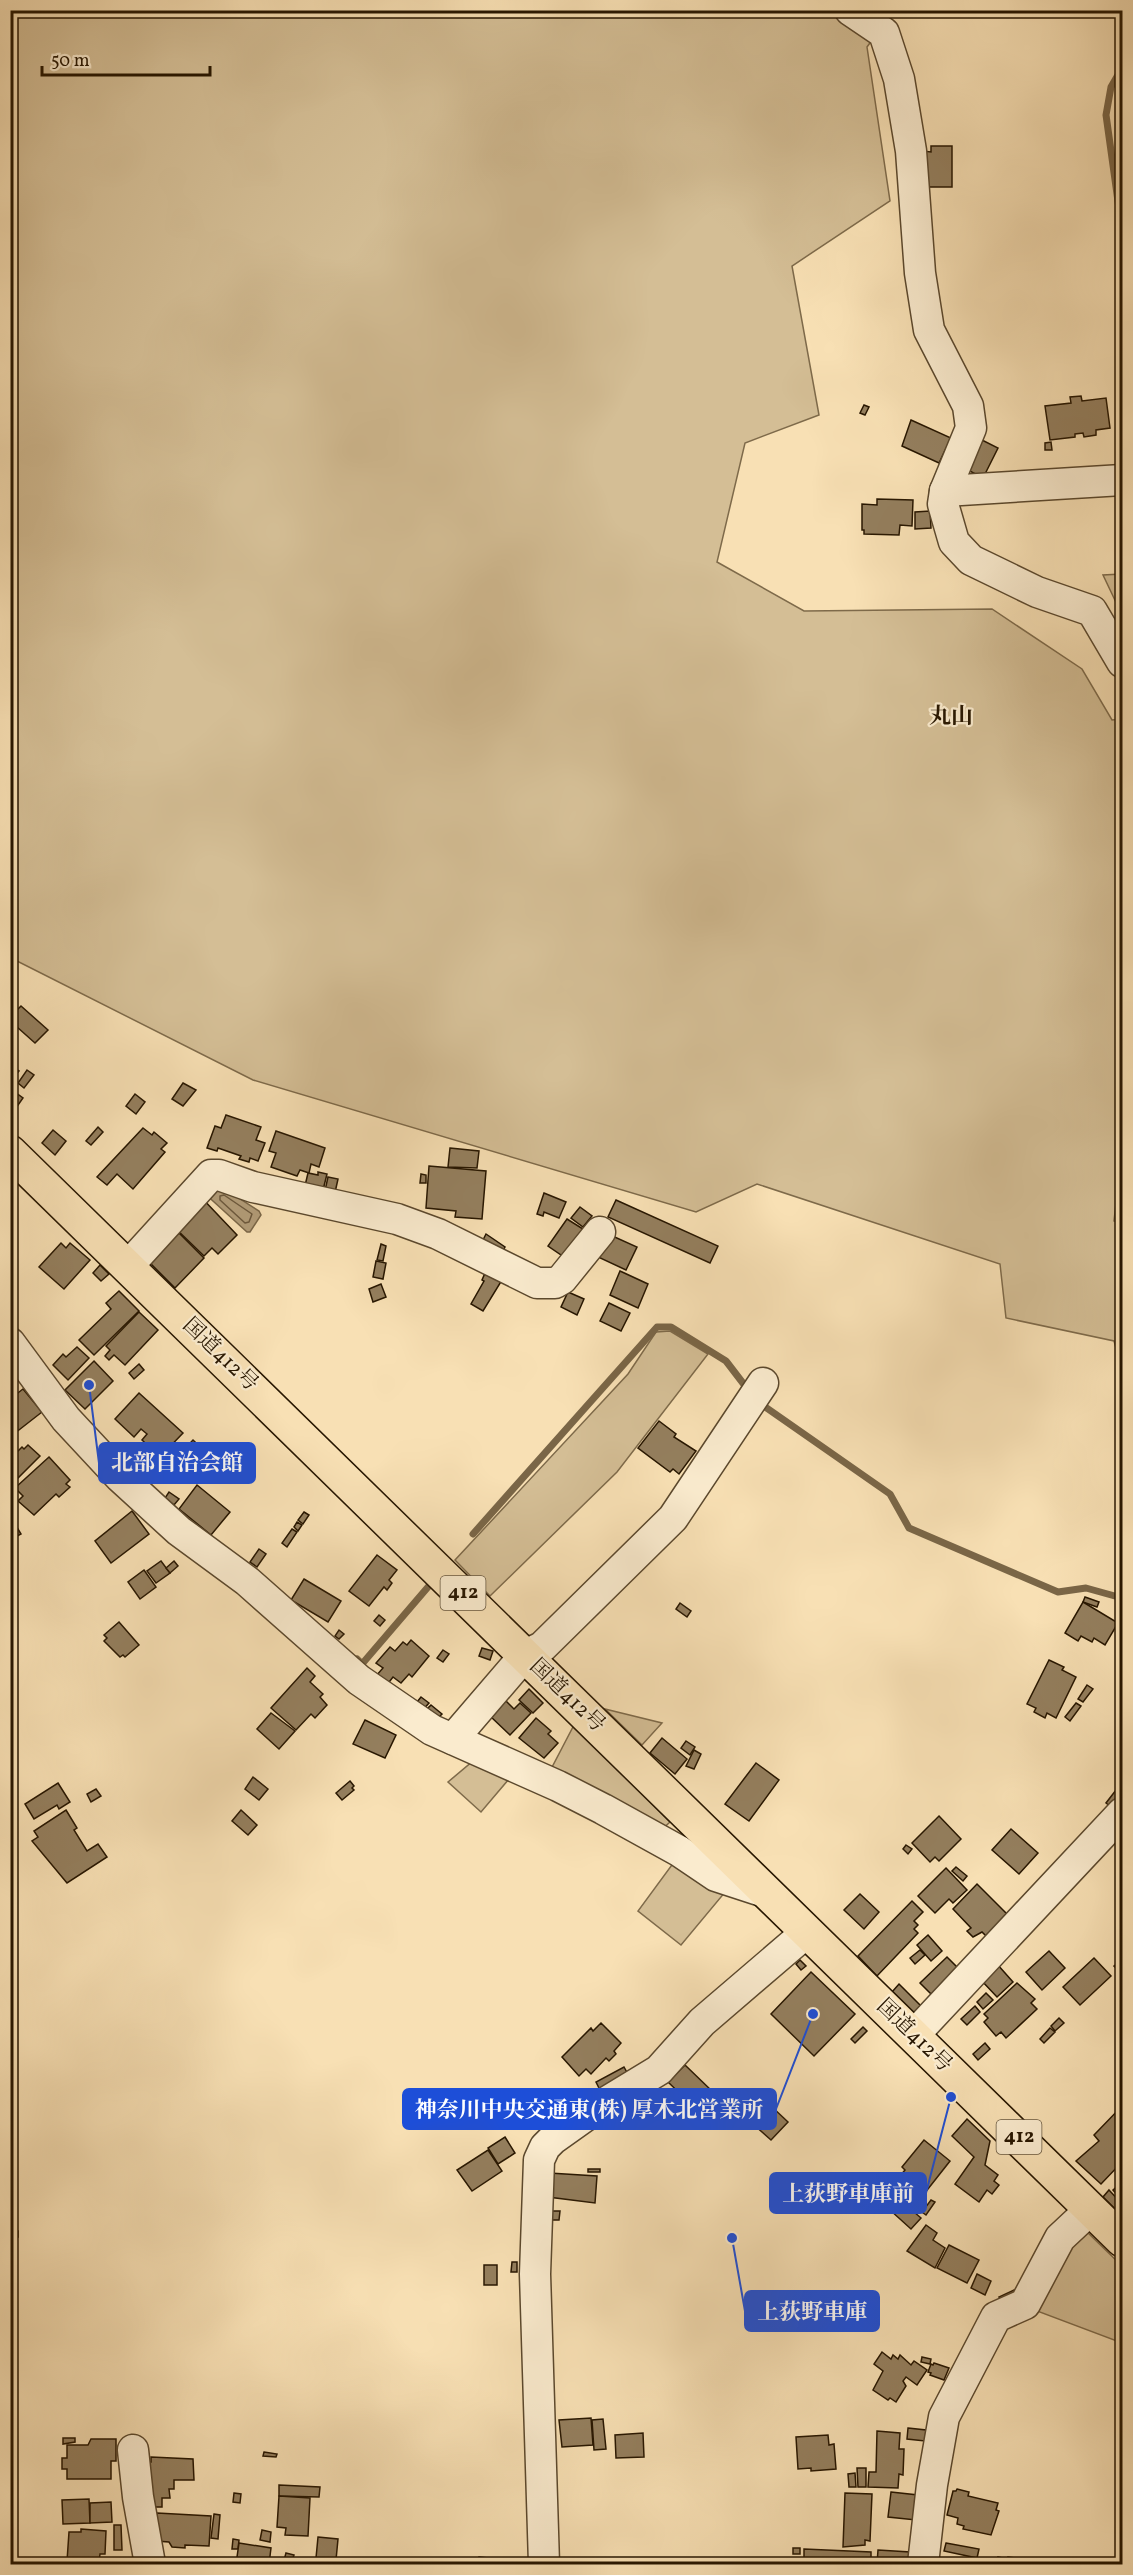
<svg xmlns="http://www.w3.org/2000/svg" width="1133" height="2575" viewBox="0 0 1133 2575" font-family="Vollkorn,'Noto Serif JP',serif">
	<rect width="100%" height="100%" fill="#f8e0b4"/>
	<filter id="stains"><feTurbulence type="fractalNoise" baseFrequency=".00333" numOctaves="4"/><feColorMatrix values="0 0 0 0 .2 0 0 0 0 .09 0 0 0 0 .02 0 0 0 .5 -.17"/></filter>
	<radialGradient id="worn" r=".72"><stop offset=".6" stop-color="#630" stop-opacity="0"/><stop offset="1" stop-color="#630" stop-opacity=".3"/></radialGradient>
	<g fill="#d4be95" stroke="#7e6a4a" stroke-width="1.5">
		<path d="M10,11H893L867,47L890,201L792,266L819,415L745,443L717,562L804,611L992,609L1082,669L1112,720L1122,719V1151L1114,1221L1122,1223V1370L1114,1341L1006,1318L1000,1264L757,1184L696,1212L253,1080L11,958Z"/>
		<path d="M1122,574V615L1103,575Z"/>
		<path d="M670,1331L708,1354L617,1472L490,1596L455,1560L628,1374L656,1332Z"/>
		<path d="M605,1709L662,1723L642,1745Z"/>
		<path d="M574,1725L670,1822L658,1833L549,1773Z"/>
		<path d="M479,1756L514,1773L481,1812L448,1782Z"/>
		<path d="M677,1858L726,1891L681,1945L638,1911Z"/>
		<path d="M1084,2229L1122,2266V2343L1029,2308Z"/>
	</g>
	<path fill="#b19b77" stroke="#7a6647" stroke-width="1.5" d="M217,1184L259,1211L261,1215L250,1232H247L202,1191Z"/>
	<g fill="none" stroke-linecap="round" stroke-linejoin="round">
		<path stroke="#6c583c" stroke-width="1.5" d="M224,1195L252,1214L249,1222L245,1223L220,1200V1196Z"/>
		<g stroke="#7a6647" stroke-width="7">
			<path d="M1122,68L1111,87L1106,115L1122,230"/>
			<path d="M758,1402L890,1494L909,1528L1058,1592L1086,1588L1122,1598"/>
			<path d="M473,1534L657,1327H671L726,1361L749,1391"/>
			<path d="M357,1659L362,1664L428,1587"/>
		</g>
	</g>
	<g fill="#947f5e" stroke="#271600" stroke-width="1.5">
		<path d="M931,146H952V187H925L923,151L931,152Z"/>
		<path d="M1081,396L1082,401L1106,398L1110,428L1096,430V435L1084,437L1083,433L1075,434V437L1050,440L1045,406L1071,403L1070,397Z"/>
		<path d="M864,405L869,407L865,415L860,413Z"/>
		<path d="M911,420L951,438L939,463L902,446Z"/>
		<path d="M978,438L998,448L983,478L964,468Z"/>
		<path d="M1051,442L1052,450H1045V443Z"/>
		<path d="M877,499L913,500L912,526L900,525L899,535L864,534V530H862V504L877,505Z"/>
		<path d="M930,511L931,528L915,529V512Z"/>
		<path d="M21,1006L48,1030L35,1043L17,1027L12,1032L10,1030V1010L14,1013Z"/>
		<path d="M11,1066L19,1071L10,1082V1066Z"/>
		<path d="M27,1070L34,1075L24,1088L18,1083Z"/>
		<path d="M183,1083L196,1090L183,1106L172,1099Z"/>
		<path d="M12,1090L23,1098L16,1108L10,1104Z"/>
		<path d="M135,1094L145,1102L136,1114L126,1106Z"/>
		<path d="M226,1115L261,1127L256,1140L265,1143L258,1161L250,1158L249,1162L239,1159L241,1156L218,1148L217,1151L207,1148L215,1126L221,1128Z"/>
		<path d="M98,1127L103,1132L91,1145L86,1141Z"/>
		<path d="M143,1128L152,1135L154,1132L167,1143L161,1149L165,1152L133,1189L117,1174L107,1185L97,1177Z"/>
		<path d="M53,1130L66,1141L55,1155L42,1143Z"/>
		<path d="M276,1131L325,1148L319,1167L311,1164L309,1173L300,1170L297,1176L271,1167L276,1153L269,1151Z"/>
		<path d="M450,1148L479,1151L477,1168L448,1167Z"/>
		<path d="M429,1166L486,1171L482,1219L455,1217L456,1211L426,1208Z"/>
		<path d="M318,1172L327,1174L322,1194L304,1190L308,1173L318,1175Z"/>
		<path d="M421,1174L426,1175V1183H420Z"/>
		<path d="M328,1177L338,1179L334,1197L324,1195Z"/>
		<path d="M544,1193L566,1202L559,1218L544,1212L543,1216L537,1214Z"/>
		<path d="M199,1195L237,1235L218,1254L212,1248L204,1256L171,1224Z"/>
		<path d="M616,1200L718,1246L710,1263L608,1217Z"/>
		<path d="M580,1207L592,1216L583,1227L571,1218Z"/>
		<path d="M567,1219L583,1229L564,1257L548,1246Z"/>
		<path d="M179,1233L204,1258L175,1288L150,1263Z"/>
		<path d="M486,1234L505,1247L499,1258L479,1248Z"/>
		<path d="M608,1234L637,1247L626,1270L598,1257Z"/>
		<path d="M61,1243L66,1248L70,1243L90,1260L64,1289L39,1267Z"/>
		<path d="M381,1244L386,1246L383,1261L377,1260Z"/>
		<path d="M376,1261L386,1263L383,1279L373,1277Z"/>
		<path d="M100,1265L109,1274L101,1281L93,1273Z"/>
		<path d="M486,1271L502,1280L483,1311L471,1304L484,1281L482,1280Z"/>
		<path d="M620,1271L648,1284L638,1308L610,1295Z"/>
		<path d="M381,1284L386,1297L373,1302L369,1289Z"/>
		<path d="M119,1291L139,1311L94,1355L79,1340L111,1309L106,1303Z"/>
		<path d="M568,1292L584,1299L577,1315L561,1307Z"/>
		<path d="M609,1303L630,1313L621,1331L600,1321Z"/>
		<path d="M139,1312L158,1330L125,1365L114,1355L109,1360L105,1356L110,1350L106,1346Z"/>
		<path d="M77,1347L89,1358L68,1380L53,1365L63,1354L66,1357Z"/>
		<path d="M94,1361L113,1381L85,1409L65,1390Z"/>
		<path d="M139,1364L144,1370L134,1379L129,1373Z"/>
		<path d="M23,1389L42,1412L15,1433L10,1427V1399Z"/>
		<path d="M139,1393L183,1433L160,1457L142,1440L147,1434L141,1429L134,1437L115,1419Z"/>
		<path d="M659,1421L676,1434L674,1437L696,1451L679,1474L673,1469L670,1472L638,1448Z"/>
		<path d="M193,1440L214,1460L194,1482L172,1462Z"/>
		<path d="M28,1445L40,1456L14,1482L10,1479V1447L16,1453L22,1447L24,1449Z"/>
		<path d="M49,1457L70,1480L66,1484L70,1487L59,1497L56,1494L34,1515L18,1501L23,1496L15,1488Z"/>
		<path d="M207,1471L212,1474L206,1483L201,1480Z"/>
		<path d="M197,1485L230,1512L211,1535L179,1509Z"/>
		<path d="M169,1492L179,1499L174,1505L165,1498Z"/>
		<path d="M132,1511L149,1534L111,1563L95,1541Z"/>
		<path d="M304,1512L309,1515L303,1524L298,1520Z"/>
		<path d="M12,1519L21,1534L10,1540V1521Z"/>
		<path d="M297,1522L302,1525L298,1531L294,1527Z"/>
		<path d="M292,1529L297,1532L287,1547L282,1543Z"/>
		<path d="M259,1549L266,1554L257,1567L250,1562Z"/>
		<path d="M377,1555L397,1570L389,1580L392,1583L387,1590L384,1587L369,1606L349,1591Z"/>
		<path d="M161,1561L170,1573L156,1583L147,1571Z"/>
		<path d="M174,1561L178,1566L170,1573L166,1568Z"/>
		<path d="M144,1570L156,1587L140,1599L128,1582Z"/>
		<path d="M304,1579L341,1601L328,1622L291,1600Z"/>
		<path d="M1085,1597L1099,1602L1097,1607L1083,1602Z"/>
		<path d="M1083,1602L1118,1623L1105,1645L1094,1638L1092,1642L1081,1636L1078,1641L1065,1633Z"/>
		<path d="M680,1603L691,1611L687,1617L676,1609Z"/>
		<path d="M379,1615L385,1620L380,1626L374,1621Z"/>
		<path d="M1122,1615V1631L1117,1627Z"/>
		<path d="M119,1622L139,1645L125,1657L123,1655L120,1657L104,1641L107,1638L104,1635Z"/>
		<path d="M339,1630L344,1634L339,1639L335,1636Z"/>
		<path d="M411,1640L429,1656L412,1677L409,1674L401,1683L393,1677L386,1686L376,1676L383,1668L376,1663L390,1647L395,1651L403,1642L407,1645Z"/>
		<path d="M482,1648L493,1651L490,1660L479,1656Z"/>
		<path d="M443,1650L449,1654L443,1662L437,1658Z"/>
		<path d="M1049,1660L1064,1667L1062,1670L1076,1677L1056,1718L1047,1713L1045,1718L1034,1712L1036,1708L1027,1704Z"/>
		<path d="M307,1668L315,1676L310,1682L323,1694L320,1697L327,1705L315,1718L311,1714L296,1730L271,1708Z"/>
		<path d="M1087,1685L1093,1689L1083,1702L1078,1699Z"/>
		<path d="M529,1689L543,1703L533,1713L519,1700Z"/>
		<path d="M421,1697L429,1703L420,1713L413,1707Z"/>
		<path d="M505,1700L514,1709L520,1703L531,1713L510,1735L490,1716Z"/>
		<path d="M1076,1703L1081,1706L1070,1721L1065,1717Z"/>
		<path d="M431,1705L442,1714L437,1719L426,1710Z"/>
		<path d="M271,1713L295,1731L279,1749L257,1729Z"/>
		<path d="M536,1718L551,1731L548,1734L558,1743L544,1758L519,1738Z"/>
		<path d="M365,1720L396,1735L385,1758L353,1744Z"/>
		<path d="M662,1738L687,1759L675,1774L650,1753Z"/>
		<path d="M686,1741L695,1747L690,1755L681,1748Z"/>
		<path d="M694,1750L701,1754L694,1769L686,1766Z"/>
		<path d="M756,1763L779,1780L749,1821L725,1804Z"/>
		<path d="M253,1777L268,1789L259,1800L245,1789Z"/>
		<path d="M350,1781L354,1786L352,1788L354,1790L342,1800L336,1793Z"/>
		<path d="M58,1783L70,1802L59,1809L57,1805L34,1819L25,1804Z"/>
		<path d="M96,1789L101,1796L91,1802L87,1794Z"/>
		<path d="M1116,1790L1122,1794L1112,1808L1106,1803Z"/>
		<path d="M66,1810L77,1828L74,1830L87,1851L98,1844L107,1857L67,1883L32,1841L38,1837L34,1831Z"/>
		<path d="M241,1810L257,1825L248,1835L232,1821Z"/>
		<path d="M939,1816L961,1839L939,1861L935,1857L930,1862L912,1843Z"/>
		<path d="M1011,1829L1038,1853L1019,1874L992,1850Z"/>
		<path d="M906,1845L912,1849L908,1854L903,1849Z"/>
		<path d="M956,1867L967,1876L963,1881L952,1871Z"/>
		<path d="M946,1868L967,1890L953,1903L949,1899L935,1913L918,1896Z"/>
		<path d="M977,1884L1008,1915L988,1938L982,1932L973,1937L967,1931L971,1928L953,1909Z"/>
		<path d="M860,1894L879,1912L864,1929L844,1910Z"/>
		<path d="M912,1901L923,1912L914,1921L918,1925L914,1929L918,1933L877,1976L858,1956Z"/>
		<path d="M928,1935L942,1951L931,1961L917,1945Z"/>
		<path d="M920,1950L925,1955L915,1964L910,1958Z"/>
		<path d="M1049,1951L1065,1968L1042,1990L1026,1972Z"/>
		<path d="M947,1957L959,1969L932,1995L920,1983Z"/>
		<path d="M1094,1958L1111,1976L1080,2005L1063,1987Z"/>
		<path d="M800,1960L806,1966L801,1970L796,1964Z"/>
		<path d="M1122,1960V1966L1118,1970L1114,1966Z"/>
		<path d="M997,1964L1013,1982L997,1997L981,1980Z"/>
		<path d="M811,1972L855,2014L814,2056L771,2014Z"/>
		<path d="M1017,1983L1035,1999L1031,2003L1037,2009L1006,2038L1001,2032L996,2036L984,2022L988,2018L984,2014Z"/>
		<path d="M899,1984L923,2008L916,2015L892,1992Z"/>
		<path d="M986,1993L993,2000L983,2009L977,2002Z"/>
		<path d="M975,2006L980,2012L967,2025L961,2019Z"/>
		<path d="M1059,2018L1064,2023L1055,2031L1051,2026Z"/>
		<path d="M601,2023L621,2043L614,2051L616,2054L609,2061L606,2058L591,2074L586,2069L579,2076L562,2057L591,2028L593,2031Z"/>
		<path d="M863,2027L867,2031L855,2043L851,2039Z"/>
		<path d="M1050,2028L1055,2032L1044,2043L1040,2039Z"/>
		<path d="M985,2043L990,2049L978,2060L973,2054Z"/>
		<path d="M685,2065L714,2093L702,2105L700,2103L695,2108L668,2082Z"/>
		<path d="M624,2067L629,2076L601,2092L596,2082Z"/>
		<path d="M771,2106L788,2122L771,2140L754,2125Z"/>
		<path d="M1122,2106V2162L1101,2184L1076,2161L1099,2141L1094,2135Z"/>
		<path d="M967,2119L990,2141L985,2165L998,2175L994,2181L999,2185L992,2194L987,2190L979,2202L955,2184L974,2157L952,2136Z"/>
		<path d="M505,2137L515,2153L498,2164L488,2148Z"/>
		<path d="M924,2140L950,2161L913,2208L889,2189L905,2170L902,2167Z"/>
		<path d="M488,2150L502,2171L472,2191L457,2170Z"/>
		<rect x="588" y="2169" width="12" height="3"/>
		<path d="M549,2173L597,2176L595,2203L548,2197Z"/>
		<path d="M1122,2182V2200L1113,2190Z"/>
		<path d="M1109,2190L1122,2204L1117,2211L1103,2197Z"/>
		<path d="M899,2199L921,2218L911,2229L890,2210Z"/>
		<path d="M931,2200L935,2202L926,2215L922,2212Z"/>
		<path d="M543,2211H560L559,2220H543Z"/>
		<path d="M926,2225L937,2233L933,2240L945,2248L935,2268L907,2251Z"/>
		<path d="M18,2231V2237L10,2238V2232Z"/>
		<path d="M949,2245L979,2260L967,2283L937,2268Z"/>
		<path d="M512,2262H517V2272H511Z"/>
		<rect x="484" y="2265" width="13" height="20"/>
		<path d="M977,2274L991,2281L985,2295L971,2288Z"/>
		<path d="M1016,2289L1017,2297L1003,2303L999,2297Z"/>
		<path d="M882,2352L891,2359L893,2355L898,2359L900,2355L911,2365L914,2361L927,2370L917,2385L906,2377L903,2381L906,2386L896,2402L890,2398L888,2400L873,2390L883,2371L874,2364Z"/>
		<path d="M922,2357L931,2359L930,2364L921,2362Z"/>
		<path d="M934,2363L949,2368L944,2380L930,2375L931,2373L928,2372L931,2364L933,2365Z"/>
		<path d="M591,2418L593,2445L562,2447L559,2420Z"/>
		<path d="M603,2419L606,2449L594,2450L592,2420Z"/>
		<path d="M908,2428L926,2430L925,2441L907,2439Z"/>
		<path d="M877,2431L900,2433L899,2449H904L903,2475L899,2474L898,2488L868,2487L869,2472H876Z"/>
		<path d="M643,2433L644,2457L616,2458L615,2435Z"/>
		<path d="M828,2435L829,2445L834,2444L836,2469L811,2471V2468L798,2469L796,2437Z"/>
		<path d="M63,2438H75V2442L63,2444Z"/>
		<path d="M91,2439H116V2461H111V2479H67V2469H62V2458H67V2445H88Z"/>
		<path d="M264,2452L277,2454L276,2457L263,2456Z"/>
		<path d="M151,2457L193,2459L194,2480H174V2489H169L170,2498H162V2507H144V2462H151Z"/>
		<path d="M857,2468H866V2487H858Z"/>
		<path d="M855,2473L856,2487H849L848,2474Z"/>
		<path d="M279,2485L320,2487L319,2497L279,2496Z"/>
		<path d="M957,2489L969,2492L968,2496L998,2503L996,2510L999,2511L991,2535L963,2529L964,2526L957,2524L958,2518L947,2515L953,2491H956Z"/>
		<path d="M891,2492L918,2495L916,2520L888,2517Z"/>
		<path d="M234,2493L241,2494L240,2503L233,2502Z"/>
		<path d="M845,2493L872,2494L870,2541L865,2540V2545L843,2547Z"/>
		<path d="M279,2496L310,2498L308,2536L285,2535L286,2528L277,2527Z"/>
		<path d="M89,2499L90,2523L63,2524L62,2500Z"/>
		<path d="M111,2502L112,2522L90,2523V2503Z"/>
		<path d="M157,2513L211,2516L209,2546L185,2545V2548L172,2547L169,2542L156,2541Z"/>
		<path d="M214,2514L220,2515L218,2539L211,2538Z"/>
		<path d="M114,2525H121L122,2550H114Z"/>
		<path d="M81,2529L106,2531L105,2554H100L99,2562H95V2564H70V2561H67L69,2532H81Z"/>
		<path d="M262,2530L271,2532L270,2542L260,2540Z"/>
		<path d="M318,2537L338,2539L336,2560L316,2558Z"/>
		<path d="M233,2539L239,2540L238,2549H232Z"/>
		<path d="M239,2543L271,2548L269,2564H236Z"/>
		<path d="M946,2543L979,2549L977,2558L944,2551Z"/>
		<rect x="793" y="2548" width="7" height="6"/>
		<path d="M804,2549L871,2552V2564H804Z"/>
		<path d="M878,2550L910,2552L909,2564H877Z"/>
		<path d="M286,2553L294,2555L291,2564H283Z"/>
		<path d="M479,2557L518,2561V2564H479Z"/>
		<path d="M998,2557L1008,2559V2557L1024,2559L1023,2564H1004L997,2563Z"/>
		<path d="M183,2558L201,2559L200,2564H183Z"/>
		<path d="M936,2558L955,2559V2564H935Z"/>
		<path d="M316,2560L339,2564H313Z"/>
	</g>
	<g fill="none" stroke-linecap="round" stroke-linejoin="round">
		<defs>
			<g id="minor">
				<path d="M850,10L884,33L899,79L911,151L920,273L929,330L968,406L971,428L945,491L943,504L954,542L971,560L1037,592L1092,611L1122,662"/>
				<path d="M945,491L1122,480"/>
				<path d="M128,1266L211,1175H219L253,1187L397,1219L438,1234L537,1283H555L562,1279L600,1232"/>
				<path d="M10,1343L66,1419L120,1477L179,1531L247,1581L359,1680L432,1730L558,1786L603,1809L679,1851L716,1876L768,1893"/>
				<path d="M453,1739L525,1655L542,1647L673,1518L763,1383"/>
				<path d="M913,2036L1122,1813"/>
				<path d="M133,2450L138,2497L150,2564"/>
				<path d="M544,2564L535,2274L539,2160L545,2147L553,2139L598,2107L659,2070L702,2022L807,1932"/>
				<path d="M923,2564L932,2485L944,2417L996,2317L1025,2304L1060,2238L1091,2209"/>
			</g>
			<path id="highway" d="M10,1152L1122,2240"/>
		</defs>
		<use href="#minor" stroke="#5b482d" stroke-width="33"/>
		<use href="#highway" stroke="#271600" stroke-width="36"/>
		<use href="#minor" stroke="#faebce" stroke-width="30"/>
		<use href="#highway" stroke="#f8e0b4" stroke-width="33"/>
	</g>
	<g text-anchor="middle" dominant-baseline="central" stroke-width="4.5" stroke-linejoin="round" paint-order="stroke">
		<g fill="#faebce" stroke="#66563e" stroke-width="1.5">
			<rect x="440.5" y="1576" width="45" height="34" rx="4.5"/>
			<rect x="996.5" y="2120" width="45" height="34" rx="4.5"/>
		</g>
		<g font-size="20" font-weight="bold" fill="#271600">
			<text x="463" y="1593">412</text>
			<text x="1019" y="2137">412</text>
		</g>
		<g font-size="21" fill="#271600" stroke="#faebce">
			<text transform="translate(220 1355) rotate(44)">国道412号</text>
			<text transform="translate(567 1696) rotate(44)">国道412号</text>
			<text transform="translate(914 2036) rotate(44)">国道412号</text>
		</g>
		<g font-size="22" font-weight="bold" fill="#271600" stroke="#faebce">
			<text x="951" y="717">丸山</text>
		</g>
	</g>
	<path fill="none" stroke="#1d4ed8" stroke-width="2" d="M89 1385L99 1463M813 2014L776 2109M951 2097L926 2193M732 2238L745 2311"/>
	<g fill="#1d4ed8" stroke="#faebce" stroke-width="2">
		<circle cx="89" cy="1385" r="6"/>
		<circle cx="813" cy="2014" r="6"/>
		<circle cx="951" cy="2097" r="6"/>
		<circle cx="732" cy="2238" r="6"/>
	</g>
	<g fill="#1d4ed8" stroke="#1d4ed8" stroke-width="2">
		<rect x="99" y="1443" width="156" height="40" rx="6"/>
		<rect x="403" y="2089" width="373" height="40" rx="6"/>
		<rect x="770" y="2173" width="156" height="40" rx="6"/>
		<rect x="745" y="2291" width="134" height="40" rx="6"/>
	</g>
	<g font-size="22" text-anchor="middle" font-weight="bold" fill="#fff">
		<text x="177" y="1470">北部自治会館</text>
		<text x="589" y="2117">神奈川中央交通東(株) 厚木北営業所</text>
		<text x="848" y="2201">上荻野車庫前</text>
		<text x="812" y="2319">上荻野車庫</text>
	</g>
	<rect width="1133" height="2575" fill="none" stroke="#f8e0b4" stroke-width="36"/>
	<rect x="12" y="12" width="1109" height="2551" fill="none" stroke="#271600" stroke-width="3"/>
	<rect x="18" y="18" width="1097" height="2539" fill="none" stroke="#271600" stroke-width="1.5"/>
	<path d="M42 66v9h168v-9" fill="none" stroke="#271600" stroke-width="3"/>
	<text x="51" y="66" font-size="18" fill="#271600" stroke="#faebce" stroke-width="4.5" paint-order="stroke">50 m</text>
	<rect width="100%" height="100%" filter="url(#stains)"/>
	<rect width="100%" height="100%" fill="url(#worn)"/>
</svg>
